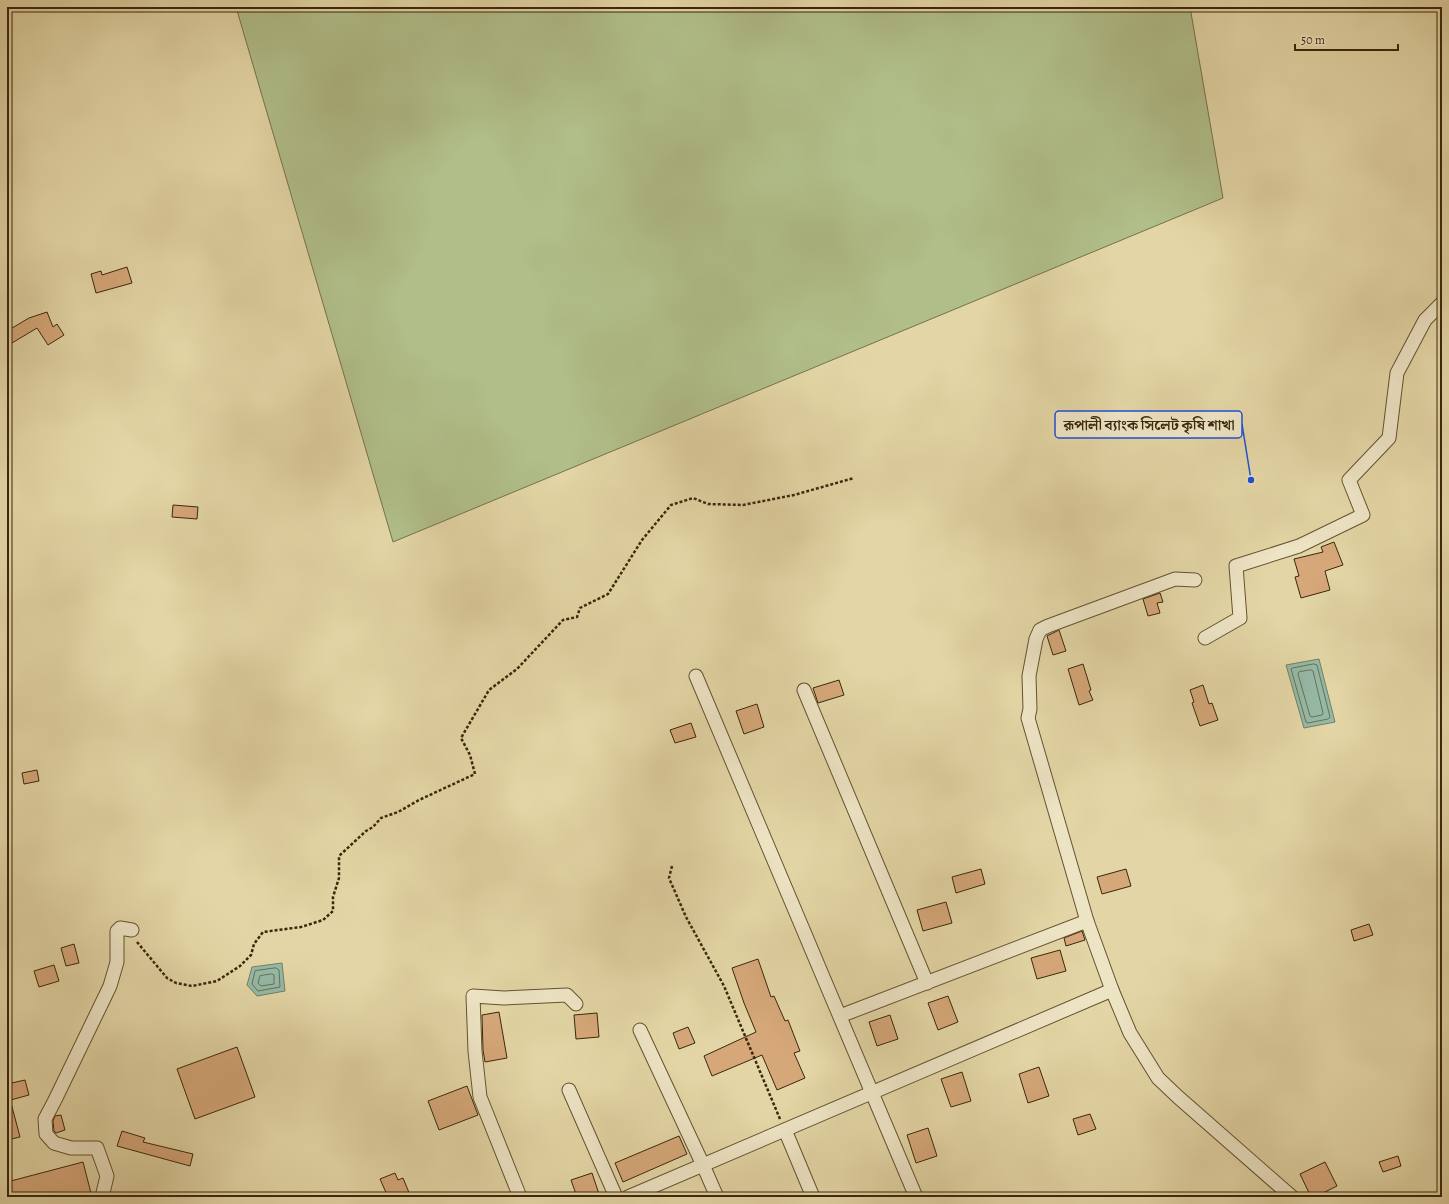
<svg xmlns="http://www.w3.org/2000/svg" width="1449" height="1204" viewBox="0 0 1449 1204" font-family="Alegreya,'Noto Serif Bengali',serif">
	<rect width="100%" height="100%" fill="#e3d5a5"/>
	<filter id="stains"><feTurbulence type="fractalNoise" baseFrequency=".005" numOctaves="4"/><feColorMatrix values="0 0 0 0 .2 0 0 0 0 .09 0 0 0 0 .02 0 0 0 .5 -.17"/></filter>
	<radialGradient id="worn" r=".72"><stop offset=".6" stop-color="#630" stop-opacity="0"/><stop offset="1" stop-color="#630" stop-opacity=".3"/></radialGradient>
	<path fill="#b0be89" stroke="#75724a" d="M236,7H1190L1223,198L393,542Z"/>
	<g fill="#95b9a6" stroke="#717f68">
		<path d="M1319,659L1335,722L1304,728L1286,665Z"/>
		<path d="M282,963L285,991L257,996L247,985L252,967Z"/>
	</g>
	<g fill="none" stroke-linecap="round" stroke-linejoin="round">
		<g stroke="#687059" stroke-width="1">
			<path d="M1314,664L1317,665L1330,717L1328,719L1308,723L1306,722L1291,669L1293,668Z"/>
			<path d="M1311,670L1313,671L1323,713L1322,715L1312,717L1310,716L1298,674L1299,672Z"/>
			<path d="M276,968L279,970L280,987L258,991L252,984L255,971Z"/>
			<path d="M272,974L274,975V984L261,986L258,983L260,976Z"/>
		</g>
	</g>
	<g fill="#d5a779" stroke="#3a270c">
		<path d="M127,267L132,283L96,293L91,274L101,271L102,275Z"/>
		<path d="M47,312L53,327L57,324L64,335L48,345L37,328L7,346V331L29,318Z"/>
		<path d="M173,505L198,507L197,519L172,517Z"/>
		<path d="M1334,542L1343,565L1325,571L1330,590L1301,598L1295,577L1299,576L1294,559L1323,552L1321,547Z"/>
		<path d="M1160,593L1163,602L1157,603L1160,613L1148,616L1143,599Z"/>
		<path d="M1059,630L1066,651L1053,655L1047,636Z"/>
		<path d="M1083,664L1091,690L1089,691L1093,700L1079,705L1068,669Z"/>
		<path d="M839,680L844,695L818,703L813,688Z"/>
		<path d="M1203,685L1209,704L1212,703L1218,720L1200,726L1192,703L1194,702L1190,690Z"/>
		<path d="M757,704L764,727L744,734L736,711Z"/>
		<path d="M691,723L696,737L675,743L670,730Z"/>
		<path d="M37,770L39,781L24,784L22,773Z"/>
		<path d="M981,869L985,884L956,893L952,877Z"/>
		<path d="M1126,869L1131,886L1102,894L1097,877Z"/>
		<path d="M946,902L952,923L923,931L917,910Z"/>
		<path d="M1369,924L1373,935L1354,941L1351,930Z"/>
		<path d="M1082,931L1085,940L1066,946L1064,938Z"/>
		<path d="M74,944L79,963L66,966L61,948Z"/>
		<path d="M1060,950L1066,971L1037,979L1031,958Z"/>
		<path d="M758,959L771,997L774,996L785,1021L788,1020L800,1051L794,1053L805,1078L777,1090L762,1055L712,1076L704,1056L756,1032L744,1003L732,968Z"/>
		<path d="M54,965L59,981L39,987L34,971Z"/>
		<path d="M948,996L958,1022L938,1030L928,1003Z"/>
		<path d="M499,1012L507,1058L485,1062L483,1050L482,1015Z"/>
		<path d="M597,1013L599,1037L576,1039L574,1015Z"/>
		<path d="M890,1015L898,1039L877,1046L869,1022Z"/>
		<path d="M688,1027L695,1043L679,1049L673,1033Z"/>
		<path d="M237,1047L255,1097L195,1119L177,1069Z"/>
		<path d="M1039,1067L1049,1096L1028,1103L1019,1074Z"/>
		<path d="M962,1072L971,1101L951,1107L941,1079Z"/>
		<path d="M25,1080L29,1095L7,1101V1084Z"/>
		<path d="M467,1086L478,1115L439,1130L428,1101Z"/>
		<path d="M7,1103H11L20,1137L7,1140Z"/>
		<path d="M1090,1114L1096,1129L1078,1135L1073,1119Z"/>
		<path d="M61,1115L65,1130L56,1133L54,1131L53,1121L55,1116Z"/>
		<path d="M928,1128L937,1156L916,1163L907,1135Z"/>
		<path d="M122,1131L145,1138L143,1142L193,1154L190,1166L117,1146Z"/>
		<path d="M679,1136L687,1154L623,1182L615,1163Z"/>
		<path d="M1398,1156L1401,1166L1383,1172L1379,1162Z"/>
		<path d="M83,1162L92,1197H7V1182Z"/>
		<path d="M1325,1162L1337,1186L1315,1197H1311L1300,1174Z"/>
		<path d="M395,1173L398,1180L403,1178L410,1195L404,1197H388L380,1179Z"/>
		<path d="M592,1173L600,1197H577L571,1180Z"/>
	</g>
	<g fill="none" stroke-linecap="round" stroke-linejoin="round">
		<defs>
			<g id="minor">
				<path d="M1195,580L1175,579L1048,626L1040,630L1036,639L1029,676L1030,709L1028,718L1087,921L1112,990L1130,1033L1158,1078L1178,1097L1292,1197"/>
				<path d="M1205,638L1240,618L1236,566L1299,546L1363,515L1349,480L1389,438L1397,373L1425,320L1442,303"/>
				<path d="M696,676L916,1197"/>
				<path d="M804,690L927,983"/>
				<path d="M840,1016L1087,921"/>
				<path d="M640,1030L703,1165L717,1197"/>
				<path d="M569,1090L616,1197"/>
				<path d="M785,1130L813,1197"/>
				<path d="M102,1197L107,1176L97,1148H71L54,1143L46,1134L45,1119L55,1100L110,986L117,962V931L120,928L132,930"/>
				<path d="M520,1197L480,1097L475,1051L473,996L504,998L567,995L576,1004"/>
				<path d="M628,1197L1112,990"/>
			</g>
		</defs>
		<use href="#minor" stroke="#645232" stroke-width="15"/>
		<g stroke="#3a270c" stroke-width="2.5" stroke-dasharray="3 2" stroke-linecap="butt">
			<path d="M672,866L669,878L686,917L724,986L780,1119"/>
			<path d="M137,942L167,978L176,983L192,986L217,981L240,966L251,955L254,944L263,932L301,927L323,920L333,911V897L339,878V856L366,831L373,827L381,818L398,812L419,800L475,774L470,755L461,738L489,690L517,669L563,620L577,617L580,608L608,594L642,540L671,505L693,498L708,504L743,505L794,495L854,478"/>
		</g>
		<use href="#minor" stroke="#ede4c4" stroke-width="13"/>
	</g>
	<path fill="none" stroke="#1d4ed8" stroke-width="1.5" d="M1251 480L1242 424"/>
	<circle fill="#1d4ed8" stroke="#ede4c4" stroke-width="1.5" cx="1251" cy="480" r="4"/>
	<rect fill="#ede4c4" stroke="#1d4ed8" stroke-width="1.5" x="1055" y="411" width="187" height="27" rx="4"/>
	<g font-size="15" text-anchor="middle" font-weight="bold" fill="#3a270c">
		<text x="1149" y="430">রূপালী ব্যাংক সিলেট কৃষি শাখা</text>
	</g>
	<rect width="1449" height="1204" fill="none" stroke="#e3d5a5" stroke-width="24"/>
	<rect x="8" y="8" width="1433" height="1188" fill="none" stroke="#3a270c" stroke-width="2"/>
	<rect x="12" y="12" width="1425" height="1180" fill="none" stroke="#3a270c"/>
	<path d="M1295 44v6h103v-6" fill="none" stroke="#3a270c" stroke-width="2"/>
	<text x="1301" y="44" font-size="12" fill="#3a270c" stroke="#ede4c4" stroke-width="3" paint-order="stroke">50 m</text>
	<rect width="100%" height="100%" filter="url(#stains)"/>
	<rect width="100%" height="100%" fill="url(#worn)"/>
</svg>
